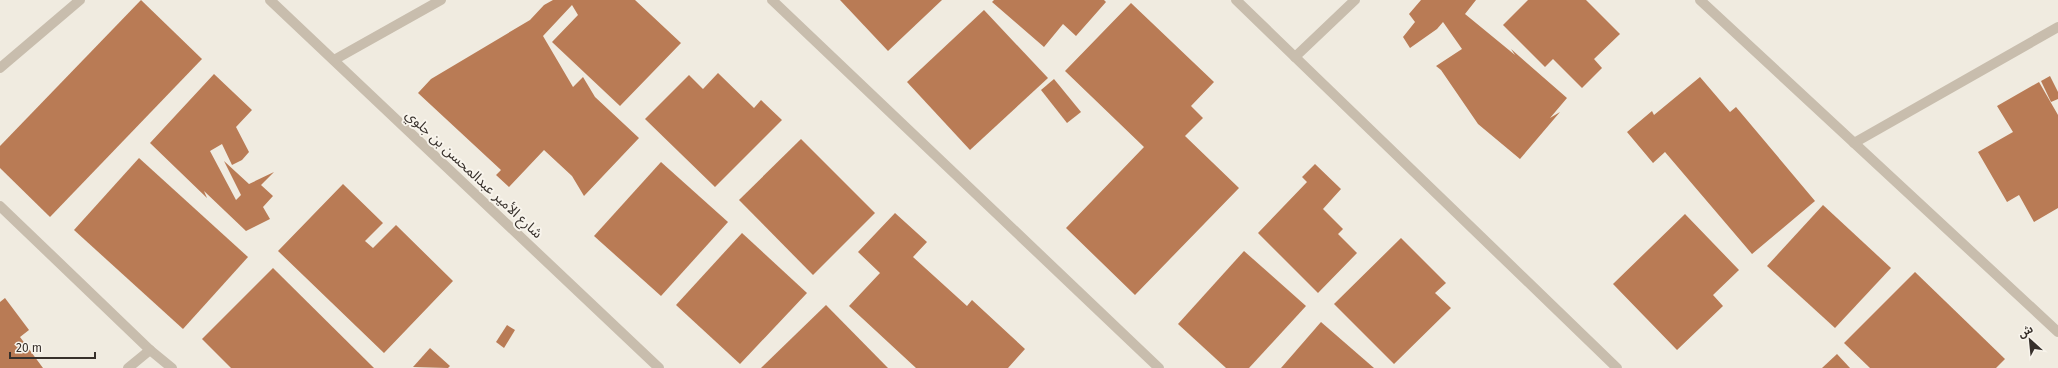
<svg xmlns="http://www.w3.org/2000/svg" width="2058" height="368" viewBox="0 0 2058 368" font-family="'Fira Sans','Noto Sans Arabic',sans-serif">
	<rect width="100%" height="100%" fill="#f0ebe0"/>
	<g fill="#b97b55">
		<path d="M141,0L202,59L50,217L0,168V146Z"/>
		<path d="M553,0H635L681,43L620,106L552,42L578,15L572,5L543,36L573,87L583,77L595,97L639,138L584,196L572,176L544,150L509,187L496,175L501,170L418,93L431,79L530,20L544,5Z"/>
		<path d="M840,0H942L888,51Z"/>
		<path d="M994,0H1104L1106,2L1076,36L1063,24L1044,47L992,2Z"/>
		<path d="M1421,0H1476L1465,14L1515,55L1511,49L1567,98L1550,118L1560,112L1520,159L1478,124L1441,70L1436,66L1462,49L1443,22L1437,29L1410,48L1403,37L1415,22L1409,14Z"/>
		<path d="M1528,0H1586L1620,34L1594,59L1602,68L1582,88L1553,59L1545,67L1503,25Z"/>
		<path d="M1131,3L1214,82L1191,106L1203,118L1185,136L1239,188L1135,295L1066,228L1144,147L1065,71Z"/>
		<path d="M984,10L1048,78L970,150L907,82Z"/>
		<path d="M718,73L754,108L761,100L782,120L715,187L645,119L689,75L703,89Z"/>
		<path d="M214,74L252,110L236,127L249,152L242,160L232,165L222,144L210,151L236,200L241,195L224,161L249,184L274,172L261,185L273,196L263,207L270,219L246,231L204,191L207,198L150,143Z"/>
		<path d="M2050,76L2058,92V99L2051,102L2041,81Z"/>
		<path d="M1700,77L1730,112L1736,107L1815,201L1752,254L1665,152L1653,163L1627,132L1652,111L1654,115Z"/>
		<path d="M1054,79L1081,112L1067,123L1041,90Z"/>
		<path d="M2039,82L2058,115V208L2034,222L2019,195L2007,202L1978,152L2013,132L1997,106Z"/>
		<path d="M801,139L875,213L813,275L739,200Z"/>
		<path d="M139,158L248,257L183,329L74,230Z"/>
		<path d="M661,162L728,222L661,296L594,236Z"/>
		<path d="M1315,164L1341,189L1323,209L1343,229L1338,234L1357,253L1318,293L1258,233L1307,182L1302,177Z"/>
		<path d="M343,184L383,223L365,241L373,248L396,225L453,281L384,353L278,251Z"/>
		<path d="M1823,205L1891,268L1835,328L1767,266Z"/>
		<path d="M895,213L927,242L913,257L967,306L972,300L1025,349L1008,368H916L849,306L880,273L858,252Z"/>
		<path d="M1685,214L1739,270L1713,295L1723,306L1677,350L1613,284Z"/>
		<path d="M742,233L807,293L740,364L676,305Z"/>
		<path d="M1401,238L1446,283L1435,293L1451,308L1394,364L1334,304Z"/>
		<path d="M1244,251L1306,306L1249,368H1226L1178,324Z"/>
		<path d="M273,268L374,368H231L202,339Z"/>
		<path d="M1915,272L2005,359L1996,368H1870L1844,343Z"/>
		<path d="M5,298L29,330L20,337L43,368H0V302Z"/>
		<path d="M826,305L888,368H761Z"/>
		<path d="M1321,322L1374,368H1281Z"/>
		<path d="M507,325L515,330L504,348L496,342Z"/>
		<path d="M430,348L450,366L448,368L413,367Z"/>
		<path d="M1837,354L1850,368H1822Z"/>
	</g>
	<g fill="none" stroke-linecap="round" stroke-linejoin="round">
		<g stroke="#c8bdad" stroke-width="10">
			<path d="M270,0L659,368"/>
			<path d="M772,0L1159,368"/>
			<path d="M1236,0L1617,368"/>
			<path d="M1700,0L2058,332"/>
			<path d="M1295,57L1355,0"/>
			<path d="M334,60L441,0"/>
			<path d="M0,68L80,0"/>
			<path d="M1854,143L2058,27"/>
			<path d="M0,206L150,350L172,368"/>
			<path d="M128,368L150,350"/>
		</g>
	</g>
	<g text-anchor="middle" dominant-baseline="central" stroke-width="4" stroke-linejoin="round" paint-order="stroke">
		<g font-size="14" fill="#37302b" stroke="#f8f4ec">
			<text transform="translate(474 174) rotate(43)">شارع الأمير عبدالمحسن بن جلوي</text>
		</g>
	</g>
	<g transform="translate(2030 340) rotate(333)" stroke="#f8f4ec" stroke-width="3" paint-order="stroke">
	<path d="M0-3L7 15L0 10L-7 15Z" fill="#37302b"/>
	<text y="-6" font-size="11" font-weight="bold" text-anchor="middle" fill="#37302b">ش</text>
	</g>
	<path d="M10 352v6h85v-6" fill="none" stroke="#37302b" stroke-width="2"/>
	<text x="16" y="352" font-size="12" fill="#37302b" stroke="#f8f4ec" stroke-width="3" paint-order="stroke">20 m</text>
</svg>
